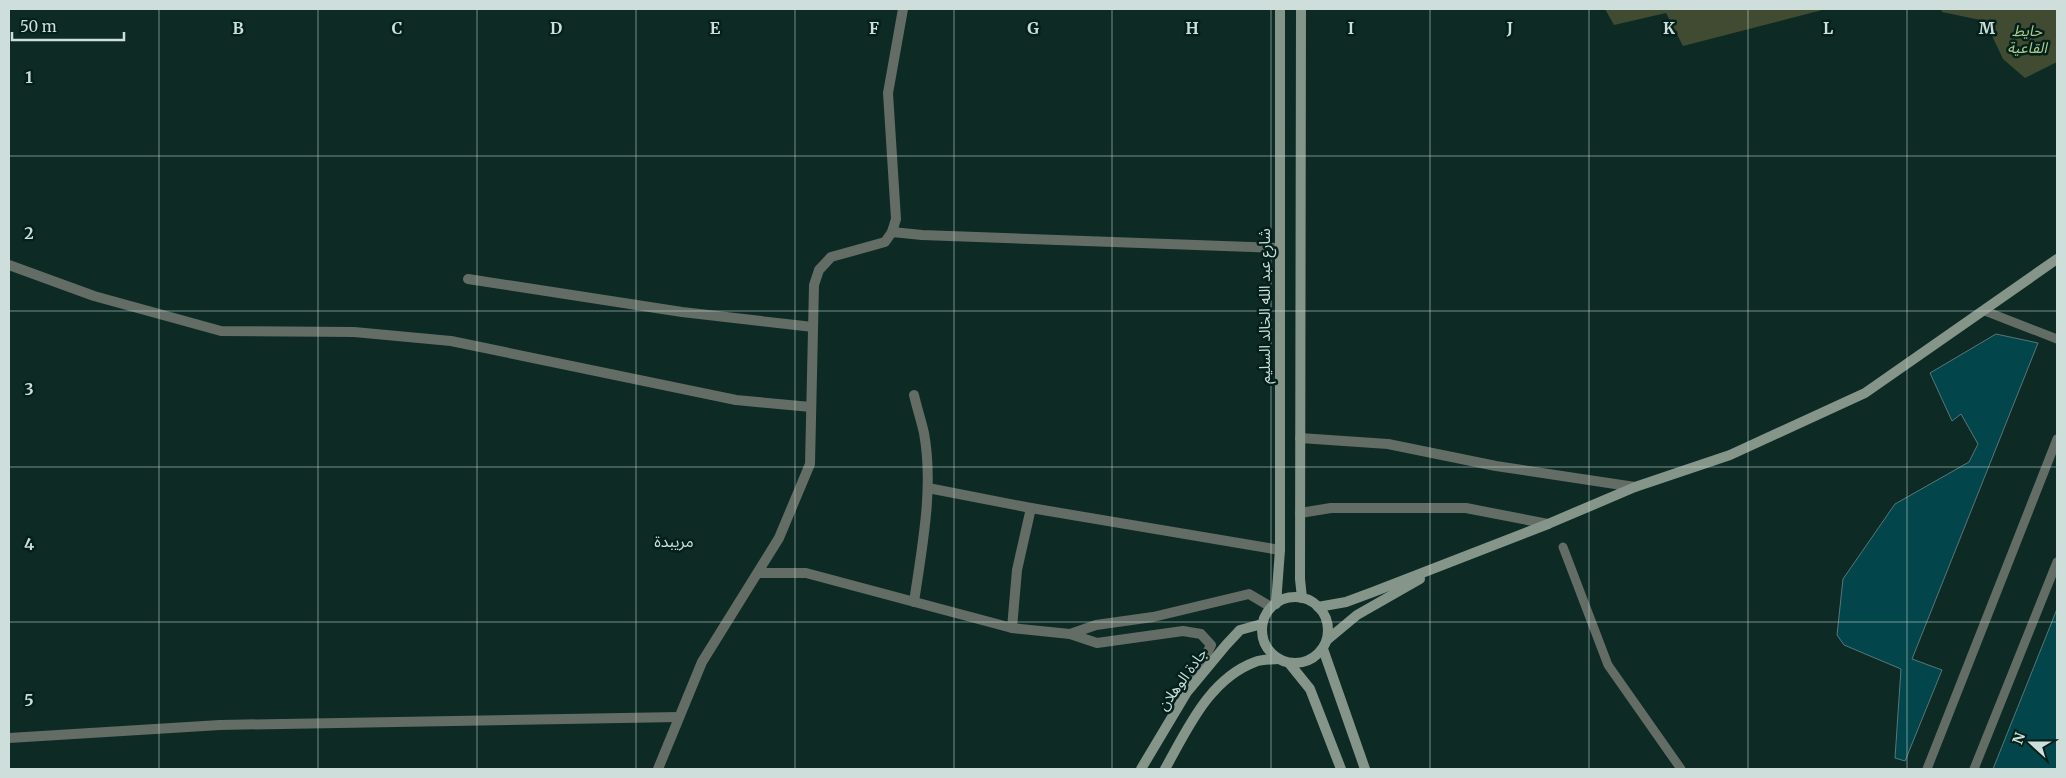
<svg xmlns="http://www.w3.org/2000/svg" width="2066" height="778" viewBox="0 0 2066 778" font-family="Merriweather,'Noto Sans Arabic',serif">
	<rect width="100%" height="100%" fill="#0d2a24"/>
	<g fill="#404b32">
		<path d="M1605,9H1826L1683,46L1666,13L1614,25Z"/>
		<path d="M1941,9H2057V62L2025,78L2003,59L1985,21L1942,12Z"/>
	</g>
	<g fill="#02454b" stroke="#58777b">
		<path d="M1996,334L2038,343L1912,659L1942,670L1905,761L1895,758L1901,669L1844,645L1837,635L1843,579L1895,504L1969,462L1978,444L1961,414L1952,421L1930,373Z"/>
		<path d="M2057,609V769H1993Z"/>
	</g>
	<g fill="none" stroke-linecap="round" stroke-linejoin="round">
		<g stroke="#636c65" stroke-width="9">
			<path d="M1985,311L2057,339"/>
			<path d="M1563,547L1608,665L1681,769"/>
			<path d="M1927,769L2057,439"/>
			<path d="M1974,769L2057,562"/>
		</g>
		<g stroke="#636c65" stroke-width="10">
			<path d="M892,232L922,235L1279,248"/>
			<path d="M9,265L94,296L221,331L354,332L451,341L736,400L811,407"/>
			<path d="M468,279L682,312L813,327"/>
			<path d="M1300,438L1388,444L1496,466L1635,487"/>
			<path d="M928,488L1031,508L1280,550"/>
			<path d="M1300,513L1331,508H1466L1548,524"/>
			<path d="M758,573H806L1012,628L1070,634L1097,643L1183,631L1201,634L1211,645L1193,681"/>
			<path d="M914,602C922,547 934,488 924,433C921,420 917,408 914,395"/>
			<path d="M1012,628L1017,570L1031,508"/>
			<path d="M1070,634L1096,625L1153,617L1249,594L1271,607"/>
			<path d="M9,738L220,725L679,717"/>
			<path d="M658,769L702,662L779,538L810,464L814,285L819,270L831,257L885,242L892,232L896,219L888,93L903,9"/>
		</g>
		<g stroke="#86958a" stroke-width="10">
			<path d="M1301,9L1300,579L1302,598"/>
			<circle cx="1295" cy="630" r="33"/>
			<path d="M1276,604L1280,550V9"/>
			<path d="M1318,607L1346,602L1373,592L1548,524L1635,487L1730,455L1865,393L2057,259"/>
			<path d="M1327,640L1357,615L1420,579"/>
			<path d="M1323,649L1365,769"/>
			<path d="M1289,663L1310,689L1341,769"/>
			<path d="M1141,769L1187,692L1226,645L1240,630L1262,624"/>
			<path d="M1165,769C1187,730 1209,679 1255,662C1262,659 1271,660 1278,659"/>
		</g>
	</g>
	<path fill="none" stroke="#cededa" stroke-width="1" stroke-opacity="0.55" d="M159,9V769M318,9V769M477,9V769M636,9V769M795,9V769M954,9V769M1112,9V769M1271,9V769M1430,9V769M1589,9V769M1748,9V769M1907,9V769M9,156H2057M9,311H2057M9,467H2057M9,622H2057"/>
	<g text-anchor="middle" dominant-baseline="central" stroke-width="5" stroke-linejoin="round" paint-order="stroke">
		<g font-size="15" font-style="italic" fill="#aec98a" stroke="#04201b">
			<text x="2027" y="30">حايط<tspan x="2027" dy="17">القاعية</tspan></text>
		</g>
		<g font-size="15" fill="#cededa" stroke="#04201b">
			<text transform="translate(1264 306) rotate(-90)">شارع عبد الله الخالد السليم</text>
			<text transform="translate(1182 679) rotate(-54)">جادة الوهلان</text>
		</g>
		<g font-size="16" fill="#cededa" stroke="#04201b">
			<text x="674" y="541">مريبدة</text>
		</g>
	</g>
	<g font-size="16" text-anchor="middle" font-weight="bold" fill="#cededa" stroke="#04201b" stroke-width="5" stroke-linejoin="round" paint-order="stroke">
		<text x="238" y="34">B</text>
		<text x="397" y="34">C</text>
		<text x="556" y="34">D</text>
		<text x="715" y="34">E</text>
		<text x="874" y="34">F</text>
		<text x="1033" y="34">G</text>
		<text x="1192" y="34">H</text>
		<text x="1351" y="34">I</text>
		<text x="1510" y="34">J</text>
		<text x="1669" y="34">K</text>
		<text x="1828" y="34">L</text>
		<text x="1987" y="34">M</text>
		<text x="29" y="83">1</text>
		<text x="29" y="239">2</text>
		<text x="29" y="395">3</text>
		<text x="29" y="550">4</text>
		<text x="29" y="706">5</text>
	</g>
	<rect width="2066" height="778" fill="none" stroke="#cededa" stroke-width="20"/>
	<g transform="translate(2031 743) rotate(291)" stroke="#04201b" stroke-width="4" paint-order="stroke">
	<path d="M0-4L9 19L0 12L-9 19Z" fill="#cededa"/>
	<text y="-8" font-size="14" font-weight="bold" text-anchor="middle" fill="#cededa">N</text>
	</g>
	<path d="M12 32v8h112v-8" fill="none" stroke="#cededa" stroke-width="2.5"/>
	<text x="20" y="32" font-size="15" fill="#cededa" stroke="#04201b" stroke-width="4" paint-order="stroke">50 m</text>
</svg>
